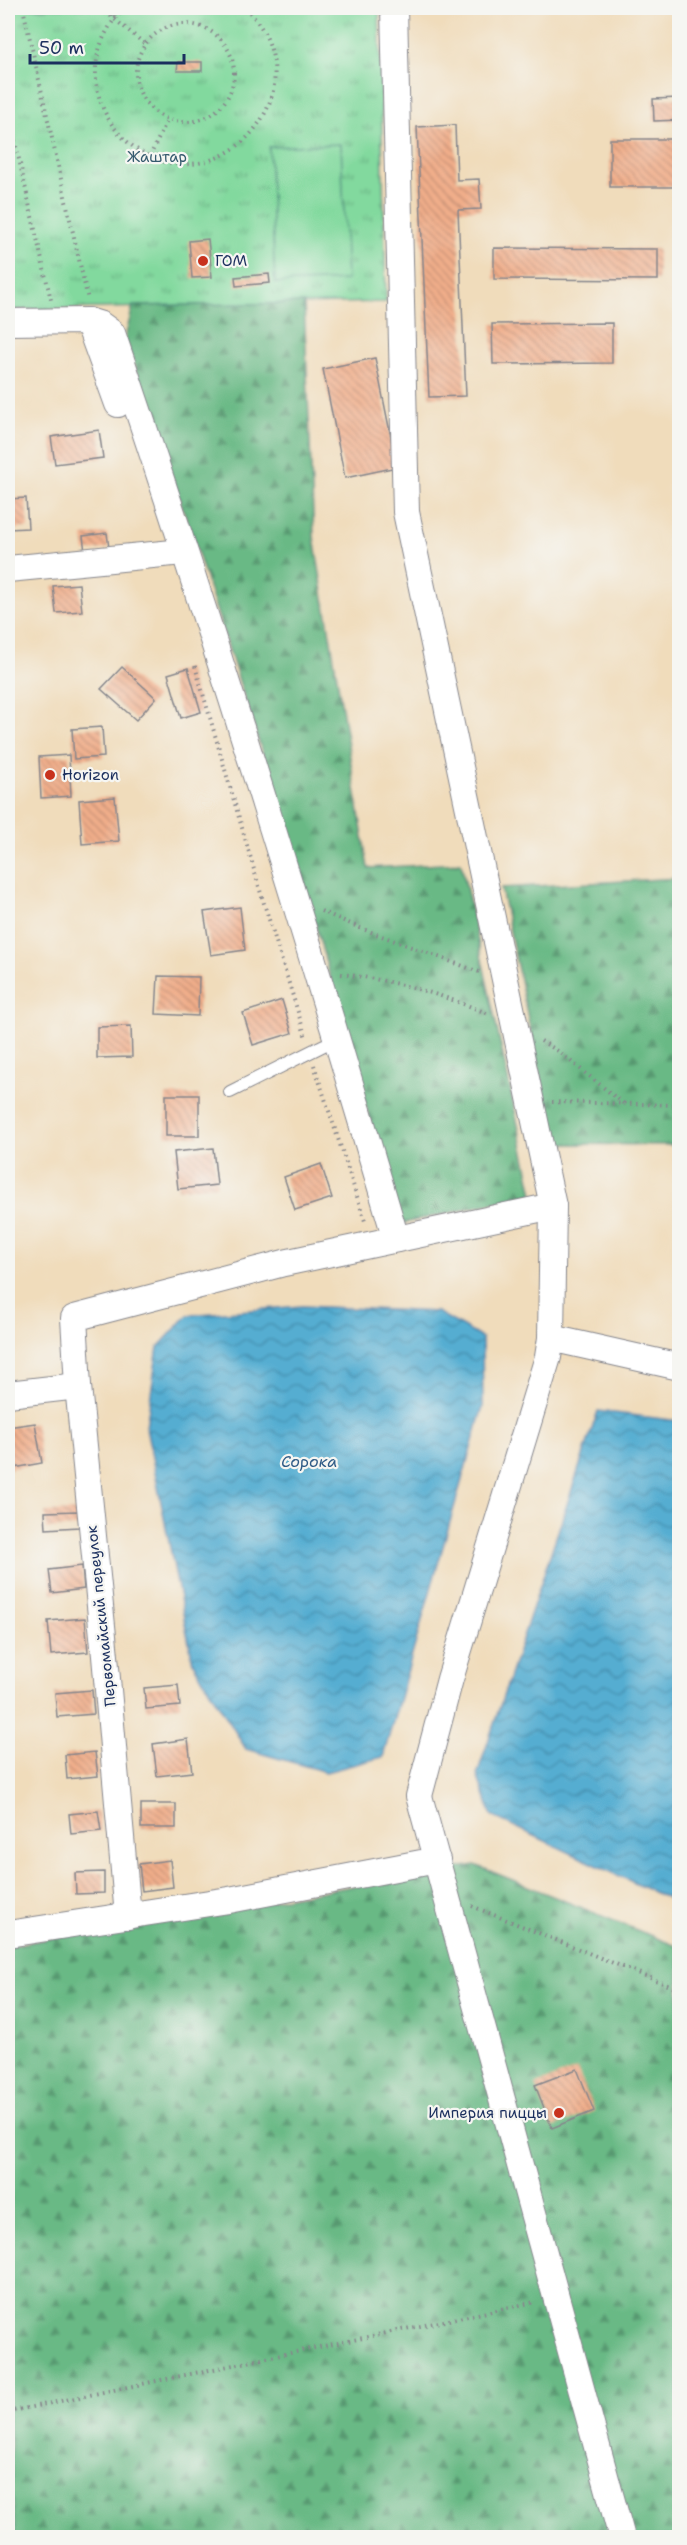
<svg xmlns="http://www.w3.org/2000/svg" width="687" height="2545" viewBox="0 0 687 2545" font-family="'Shantell Sans',sans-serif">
	<defs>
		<pattern id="grass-tufts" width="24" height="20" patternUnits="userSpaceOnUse" patternTransform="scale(1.5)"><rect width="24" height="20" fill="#82d99e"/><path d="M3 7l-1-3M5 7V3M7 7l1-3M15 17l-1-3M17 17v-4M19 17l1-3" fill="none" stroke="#6ab084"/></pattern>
		<pattern id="forest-firs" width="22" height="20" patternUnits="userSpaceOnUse" patternTransform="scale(1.5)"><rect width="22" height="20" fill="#69b985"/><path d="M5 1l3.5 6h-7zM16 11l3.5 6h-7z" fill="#569770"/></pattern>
		<pattern id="water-waves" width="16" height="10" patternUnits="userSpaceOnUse" patternTransform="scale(1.5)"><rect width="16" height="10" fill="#54add1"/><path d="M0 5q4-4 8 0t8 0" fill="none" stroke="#458dad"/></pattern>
		<pattern id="building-back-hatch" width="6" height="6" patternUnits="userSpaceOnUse" patternTransform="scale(1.5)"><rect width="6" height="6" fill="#f1ae8a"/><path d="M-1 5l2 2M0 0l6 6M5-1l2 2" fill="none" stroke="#c28e74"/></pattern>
	</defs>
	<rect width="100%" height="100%" fill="#f6f6f2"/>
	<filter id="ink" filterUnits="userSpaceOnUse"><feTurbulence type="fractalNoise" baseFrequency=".0167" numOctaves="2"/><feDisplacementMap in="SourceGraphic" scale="12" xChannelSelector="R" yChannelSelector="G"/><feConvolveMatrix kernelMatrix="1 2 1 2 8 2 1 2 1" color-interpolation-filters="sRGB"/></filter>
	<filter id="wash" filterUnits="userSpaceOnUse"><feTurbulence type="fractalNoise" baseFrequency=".008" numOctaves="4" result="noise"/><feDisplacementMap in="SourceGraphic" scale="24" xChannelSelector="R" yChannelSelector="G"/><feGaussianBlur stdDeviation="1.35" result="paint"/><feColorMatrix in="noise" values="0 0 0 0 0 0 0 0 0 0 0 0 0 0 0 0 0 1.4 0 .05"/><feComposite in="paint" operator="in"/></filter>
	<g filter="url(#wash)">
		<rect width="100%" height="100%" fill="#f0dcbb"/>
		<path fill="url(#grass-tufts)" stroke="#4e847e" stroke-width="1.5" d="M8,8H379L386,302L8,310Z"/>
		<g fill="url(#forest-firs)" stroke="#427472" stroke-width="1.5">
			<path d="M304,303L314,537L368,868L461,863L533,1194L399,1224L301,873L195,544L125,338L133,306Z"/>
			<path d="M679,878V1145L554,1144L501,888Z"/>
			<path d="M475,1865L679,1947V2537H15L8,2418V1946Z"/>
		</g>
		<path fill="#82d99e" stroke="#4e847e" stroke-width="1.5" d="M341,144L347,280L275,283L269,147Z"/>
		<g fill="url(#water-waves)" stroke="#386e98" stroke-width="1.5">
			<path d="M302,1306L437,1312L482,1338L483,1406L383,1757L326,1772L246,1749L193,1663L146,1427L158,1347L188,1315Z"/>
			<path d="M598,1411L679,1421V1904L492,1816L477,1775Z"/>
		</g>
		<g id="blocks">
			<g fill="url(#building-back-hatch)">
				<path d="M178,62H202V71H177Z"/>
				<path d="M680,98V120L654,121L653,99Z"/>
				<path d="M455,125L457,180L479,179L481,209L458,210L466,396L429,397L417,127Z"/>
				<rect x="610" y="139" width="70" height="48"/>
				<path d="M208,239L212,277L192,278L189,241Z"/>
				<path d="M494,248L658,249V280L494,279Z"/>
				<path d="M269,274L270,283L236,286L235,277Z"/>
				<path d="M612,323V363L493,364L492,324Z"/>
				<path d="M375,358L397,467L345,478L323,369Z"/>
				<path d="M99,430L103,458L55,464L51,437Z"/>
				<path d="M26,498L28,528L8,529V499Z"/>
				<path d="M107,533L109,548L85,552L83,536Z"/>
				<path d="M79,584L82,611L56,613L53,586Z"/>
				<path d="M122,667L156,698L136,720L101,689Z"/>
				<path d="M188,668L201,712L181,718L168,674Z"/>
				<path d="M102,727L104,757L74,759L72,729Z"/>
				<path d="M69,755L71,796L41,798L39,757Z"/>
				<path d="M115,797L119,841L82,844L79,800Z"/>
				<path d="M240,907L245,950L211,955L204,912Z"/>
				<path d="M158,976L199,977L198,1016L156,1014Z"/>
				<path d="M282,1000L292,1033L253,1045L243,1013Z"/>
				<path d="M131,1026L132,1057L97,1058V1027Z"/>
				<rect x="166" y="1095" width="33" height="41"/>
				<path d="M213,1148L217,1185L178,1189L174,1152Z"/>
				<path d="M321,1164L332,1198L295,1210L284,1177Z"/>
				<path d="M35,1423L42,1463L8,1469V1427Z"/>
				<path d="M79,1511V1527L46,1529L45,1512Z"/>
				<path d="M82,1566L84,1589L52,1593L49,1570Z"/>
				<path d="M85,1618L88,1652L51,1655L48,1621Z"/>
				<path d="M178,1685L180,1706L146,1709L144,1688Z"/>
				<path d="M92,1690L94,1714L57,1717L55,1693Z"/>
				<path d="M188,1739L192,1772L157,1776L153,1744Z"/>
				<path d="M95,1752L98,1776L67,1779L65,1755Z"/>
				<rect x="141" y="1804" width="35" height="24"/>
				<path d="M98,1811L101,1831L71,1834L69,1814Z"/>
				<path d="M170,1860L173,1887L142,1891L139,1864Z"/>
				<path d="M104,1872V1893L76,1894L75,1873Z"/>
				<path d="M577,2069L594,2111L552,2128L535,2085Z"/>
			</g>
		</g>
	</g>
	<g filter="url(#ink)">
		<use href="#blocks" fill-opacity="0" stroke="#86868c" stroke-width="1.5"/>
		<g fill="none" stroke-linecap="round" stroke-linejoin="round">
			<defs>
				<path id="lane" d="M230,1092L324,1045"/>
				<g id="street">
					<path d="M394,8L406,512L553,1206L551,1338L548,1357L450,1679L419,1796L622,2538"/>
					<path d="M88,321L118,404"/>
					<path d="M8,322L88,321L101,325L112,333C214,633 307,935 396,1239"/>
					<path d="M8,569L173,553"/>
					<path d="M551,1338L680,1367"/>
					<path d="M78,1386L74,1318L284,1263L553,1206"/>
					<path d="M8,1394L78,1386L105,1656L128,1916"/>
					<path d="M8,1934L229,1900L437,1860"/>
				</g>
			</defs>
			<use href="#lane" stroke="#86868c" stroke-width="14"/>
			<use href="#street" stroke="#86868c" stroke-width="28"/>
			<g stroke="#86868c" stroke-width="4" stroke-dasharray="1.5 4.5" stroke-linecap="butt">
				<path d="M23,8L88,300"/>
				<path d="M101,8L146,45"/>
				<path d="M114,8L115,18"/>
				<path d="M124,8C45,90 148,209 236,147C255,133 268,113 273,91C279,60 268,29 245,8"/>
				<circle cx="185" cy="73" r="49"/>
				<path d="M8,111L51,300"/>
				<path d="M150,156L168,119"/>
				<path d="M195,666L262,897L306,1038"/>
				<path d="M321,911L360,928L482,973"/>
				<path d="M341,974C393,980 441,994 489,1014"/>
				<path d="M541,1041L558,1051L624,1104"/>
				<path d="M314,1065L365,1221"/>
				<path d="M552,1102L680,1105"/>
				<path d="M472,1906L680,1990"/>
				<path d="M8,2412L535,2302"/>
			</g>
			<use href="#lane" stroke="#fff" stroke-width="12"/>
			<use href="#street" stroke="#fff" stroke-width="26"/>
		</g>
	</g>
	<g fill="#c8321e" stroke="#f6f6f2" stroke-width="2">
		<circle cx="203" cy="261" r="6"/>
		<circle cx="50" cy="775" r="6"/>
		<circle cx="559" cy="2113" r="6"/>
	</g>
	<g text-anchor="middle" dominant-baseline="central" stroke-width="4.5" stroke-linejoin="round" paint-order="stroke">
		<g font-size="15" fill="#355a6e" stroke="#f6f6f2">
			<text x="157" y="157">Жаштар</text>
		</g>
		<g font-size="15" fill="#1b2f5e" stroke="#f6f6f2" text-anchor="start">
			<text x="215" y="261">ГОМ</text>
			<text x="62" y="775">Horizon</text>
			<text x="547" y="2113" text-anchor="end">Империя пиццы</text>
		</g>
		<g font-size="15" fill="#1b2f5e" stroke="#f6f6f2">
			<text transform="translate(101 1616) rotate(-96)">Первомайский переулок</text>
		</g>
		<g font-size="16" font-style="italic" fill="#2f5b86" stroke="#f6f6f2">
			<text x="309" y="1461">Сорока</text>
		</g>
	</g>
	<rect width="687" height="2545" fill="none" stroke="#f6f6f2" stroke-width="30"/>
	<path d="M30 54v9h154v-9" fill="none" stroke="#1b2f5e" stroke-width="3"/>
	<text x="39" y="54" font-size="18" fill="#1b2f5e" stroke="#f6f6f2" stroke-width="4.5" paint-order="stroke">50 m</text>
</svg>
